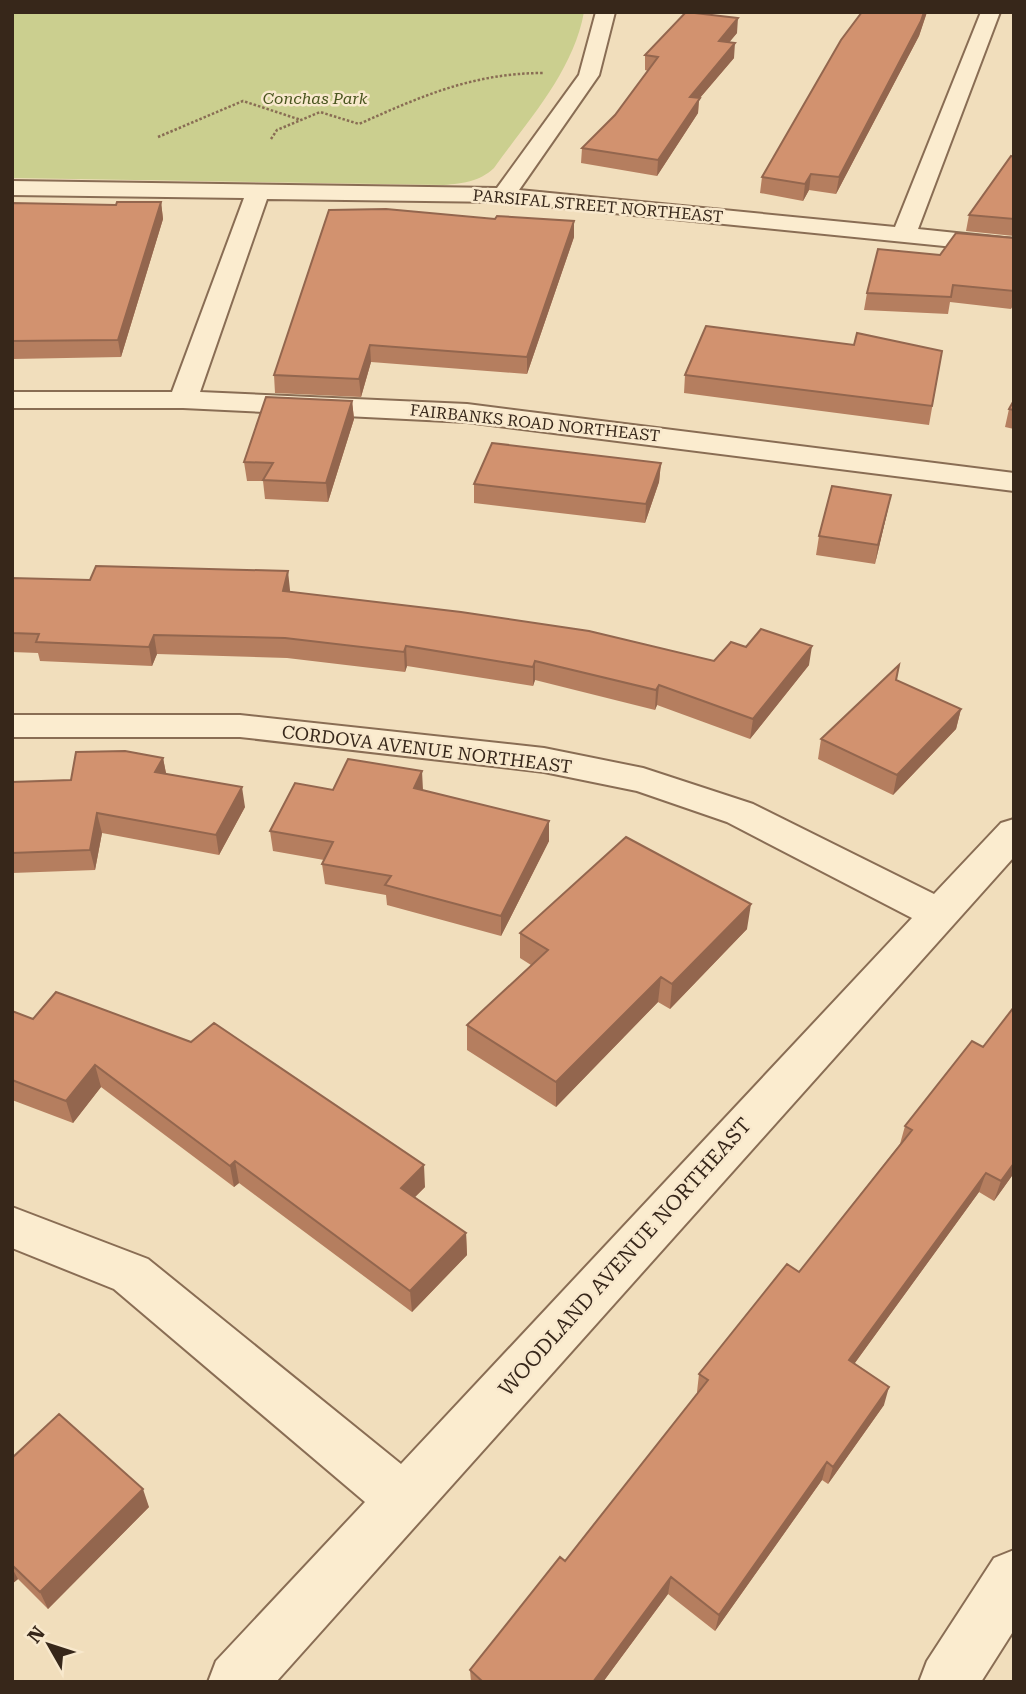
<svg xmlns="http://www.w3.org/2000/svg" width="1026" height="1694" font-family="'Roboto Serif',serif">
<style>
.green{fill:#cbcf8f}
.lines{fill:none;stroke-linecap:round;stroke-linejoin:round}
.minor-casing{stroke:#896d54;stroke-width:4}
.path{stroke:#896d54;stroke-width:2.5;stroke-dasharray:2.5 2;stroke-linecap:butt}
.minor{fill:#fbeccf;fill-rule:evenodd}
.wall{fill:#b57e5f}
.shaded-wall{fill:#93664e}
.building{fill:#d2926f;stroke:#93664e;stroke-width:2}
.labels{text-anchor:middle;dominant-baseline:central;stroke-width:5;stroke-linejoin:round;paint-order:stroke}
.far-park-label{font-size:16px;font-style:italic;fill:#4a551f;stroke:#f8e8cc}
.far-street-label{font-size:16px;fill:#37271a;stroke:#f8e8cc}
.street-label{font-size:18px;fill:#37271a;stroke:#f8e8cc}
.near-street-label{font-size:21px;fill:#37271a;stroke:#f8e8cc}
</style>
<rect width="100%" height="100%" fill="#f1debc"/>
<path class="green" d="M12,12H584C573,72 529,119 494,168C479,182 464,183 444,185L12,178Z"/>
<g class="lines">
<g class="minor-casing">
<path id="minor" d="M596,12H615L599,75L519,190L895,227L981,12H1000L918,229L1014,239V253L504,202L267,199L200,392L467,404L1014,473V491L467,422L183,408H12V392H172L244,198L12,195V181L497,188L579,75Z
M12,715H240L544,748L643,768L753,804L934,894L1001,823L1014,819V857L276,1682H208L216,1661L365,1502L114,1289L12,1248V1207L148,1259L401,1464L912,918L727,822L637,791L544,772L240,737H12Z
M1014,1550V1630L981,1682H919L927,1661L994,1558Z"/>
</g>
<path class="path" d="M158,137L243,101L301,120
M271,139L277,130L320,112L359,124C422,96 473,73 544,73"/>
<use href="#minor" class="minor"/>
</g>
<path class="wall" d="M862,12H927L919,36L836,194L809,190L803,201L760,193L762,177Z
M737,33L729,42L734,58L699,99L698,113L657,176L581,163L582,148L615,115L648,71L645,70V55Z
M1014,157V236L966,231L969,215Z
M161,202L163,219L121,357L12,359V203L116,205Z
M495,219L574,221V237L527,374L371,362L361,397L275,393L274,375Z
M1014,238V304L1011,309L950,302L948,314L864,310L867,293L940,255Z
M854,345L942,351L929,425L684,393L685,375Z
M1014,400V429L1005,427L1009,409Z
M352,401L354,419L328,502L265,499L263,481H247L244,462Z
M661,463L659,482L645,523L474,503V484Z
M891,495L887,513L875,564L816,555L819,536Z
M12,578L290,590V592L714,661L809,665L750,739L657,705L655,710L535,680L533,686L407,666L405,672L287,658L157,654L152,666L40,661L38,653L12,652Z
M961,709L956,729L893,795L818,759L821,739Z
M163,758L166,774L245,807L219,855L102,833L95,870L12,873V782L71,780Z
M333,790H423L549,821V841L501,936L387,905L386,895L325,884L322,864L324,860L273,851L270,831Z
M747,929L670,1009L658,1002L556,1107L467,1050V1025L531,965L520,958V933Z
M1014,1007V1173L994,1201L979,1192L854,1364L884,1405L828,1484L822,1480L715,1631L668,1594L603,1682H471L470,1670L565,1561L698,1393L697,1392L699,1374L799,1272L900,1144L905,1126L983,1047Z
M12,1011L425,1187L415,1197L466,1233L467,1255L412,1312L239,1183L234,1187L101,1087L73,1123L12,1100Z
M12,1458L149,1507L48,1609L18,1579L12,1584Z"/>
<path class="shaded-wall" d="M924,12H927L919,36L836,194L839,177Z
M738,18L737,33L718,56L719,41Z
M735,43L734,58L699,99L698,113L657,176L658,160L690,97Z
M811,174L809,190L803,201L805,184Z
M161,202L163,219L121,357L118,340Z
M574,221V237L527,374V357Z
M370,345L371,362L361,397L359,379Z
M352,401L354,419L328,502L326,483Z
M661,463L659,482L645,523L646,504Z
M891,495L887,513L875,564L878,545Z
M288,571L290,590L285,610L283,591Z
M154,635L157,654L152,666L149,647Z
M406,646L407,666L405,672L404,652Z
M812,646L809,665L750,739L753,719Z
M535,661V680L533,686V667Z
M659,685L657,705L655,710L656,690Z
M961,709L956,729L893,795L897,775Z
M163,758L167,778L155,772Z
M422,771L423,790L414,788Z
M242,787L245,807L219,855L216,835Z
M97,813L102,833L95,870L90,850Z
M549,821V841L501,936V916Z
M751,904L747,929L670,1009L672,984Z
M661,977L658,1002L556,1107V1082Z
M95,1065L101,1087L73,1123L66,1101Z
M235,1161L239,1183L234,1187L230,1166Z
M1014,1163V1173L994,1201L1001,1181Z
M424,1165L425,1187L403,1209L401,1188Z
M986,1173L979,1192L844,1378L849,1360Z
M466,1233L467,1255L412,1312L410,1291Z
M889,1387L884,1405L828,1484L833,1467Z
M827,1462L822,1480L715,1631L719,1615Z
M143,1489L149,1507L48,1609L40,1592Z
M12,1568L18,1579L12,1584Z
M671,1577L668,1594L603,1682H593Z"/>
<path class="building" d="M686,12L738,18L719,41L735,43L690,97L700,98L658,160L582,148L615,115L658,57L645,55Z
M862,12H924L921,21L839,177L811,174L805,184L762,177L841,40Z
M1011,156L1014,157V219L969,215Z
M117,202H161L118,340L12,341V203L116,205Z
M386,209L495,219L497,216L574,221L527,357L370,345L359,379L274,375L329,210Z
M956,233L1014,238V291L953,285L951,297L867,293L878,249L940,255Z
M706,326L854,345L857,333L942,351L932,406L685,375Z
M266,397L352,401L326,483L263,480L273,463L244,462Z
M1014,400V410L1009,409Z
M492,443L661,463L646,504L474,484Z
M832,486L891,495L878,545L819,536Z
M96,566L288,571L283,591L461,612L589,631L714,661L731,642L746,647L761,629L812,646L753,719L659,685L656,690L535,661L533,667L406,646L404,652L285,638L154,635L149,647L36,642L39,634L12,633V578L90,580Z
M899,665L896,680L961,709L897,775L821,739Z
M125,751L163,758L155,772L242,787L216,835L97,813L90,850L12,853V782L71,780L76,752Z
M348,759L422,771L414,788L549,821L501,916L385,885L391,876L322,864L333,842L270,831L295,783L333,790Z
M626,837L751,904L672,984L661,977L556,1082L467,1025L548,950L520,933Z
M56,992L191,1042L214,1023L424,1165L401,1188L466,1233L410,1291L235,1161L230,1166L95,1065L66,1101L12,1080V1011L33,1019Z
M1014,1007V1163L1001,1181L986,1173L849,1360L889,1387L833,1467L827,1462L719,1615L671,1577L593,1682H483L470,1670L560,1557L565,1561L708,1380L699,1374L787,1264L799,1272L912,1130L905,1126L972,1041L983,1047Z
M59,1414L143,1489L40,1592L12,1565V1458Z"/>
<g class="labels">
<g class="far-park-label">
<text x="315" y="98">Conchas Park</text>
</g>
<g class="far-street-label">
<text transform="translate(598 206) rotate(5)">PARSIFAL STREET NORTHEAST</text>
<text transform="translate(535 423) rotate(6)">FAIRBANKS ROAD NORTHEAST</text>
</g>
<g class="street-label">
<text transform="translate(427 749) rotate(7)">CORDOVA AVENUE NORTHEAST</text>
</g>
<g class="near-street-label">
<text transform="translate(625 1257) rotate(-48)">WOODLAND AVENUE NORTHEAST</text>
</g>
</g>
<rect width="1026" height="1694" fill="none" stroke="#37271a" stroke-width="28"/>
<g transform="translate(49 1645) rotate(309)" stroke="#f8e8cc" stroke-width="5" paint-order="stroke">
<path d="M0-5L12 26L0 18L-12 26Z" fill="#37271a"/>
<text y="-10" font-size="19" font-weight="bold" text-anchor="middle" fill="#37271a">N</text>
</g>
</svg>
